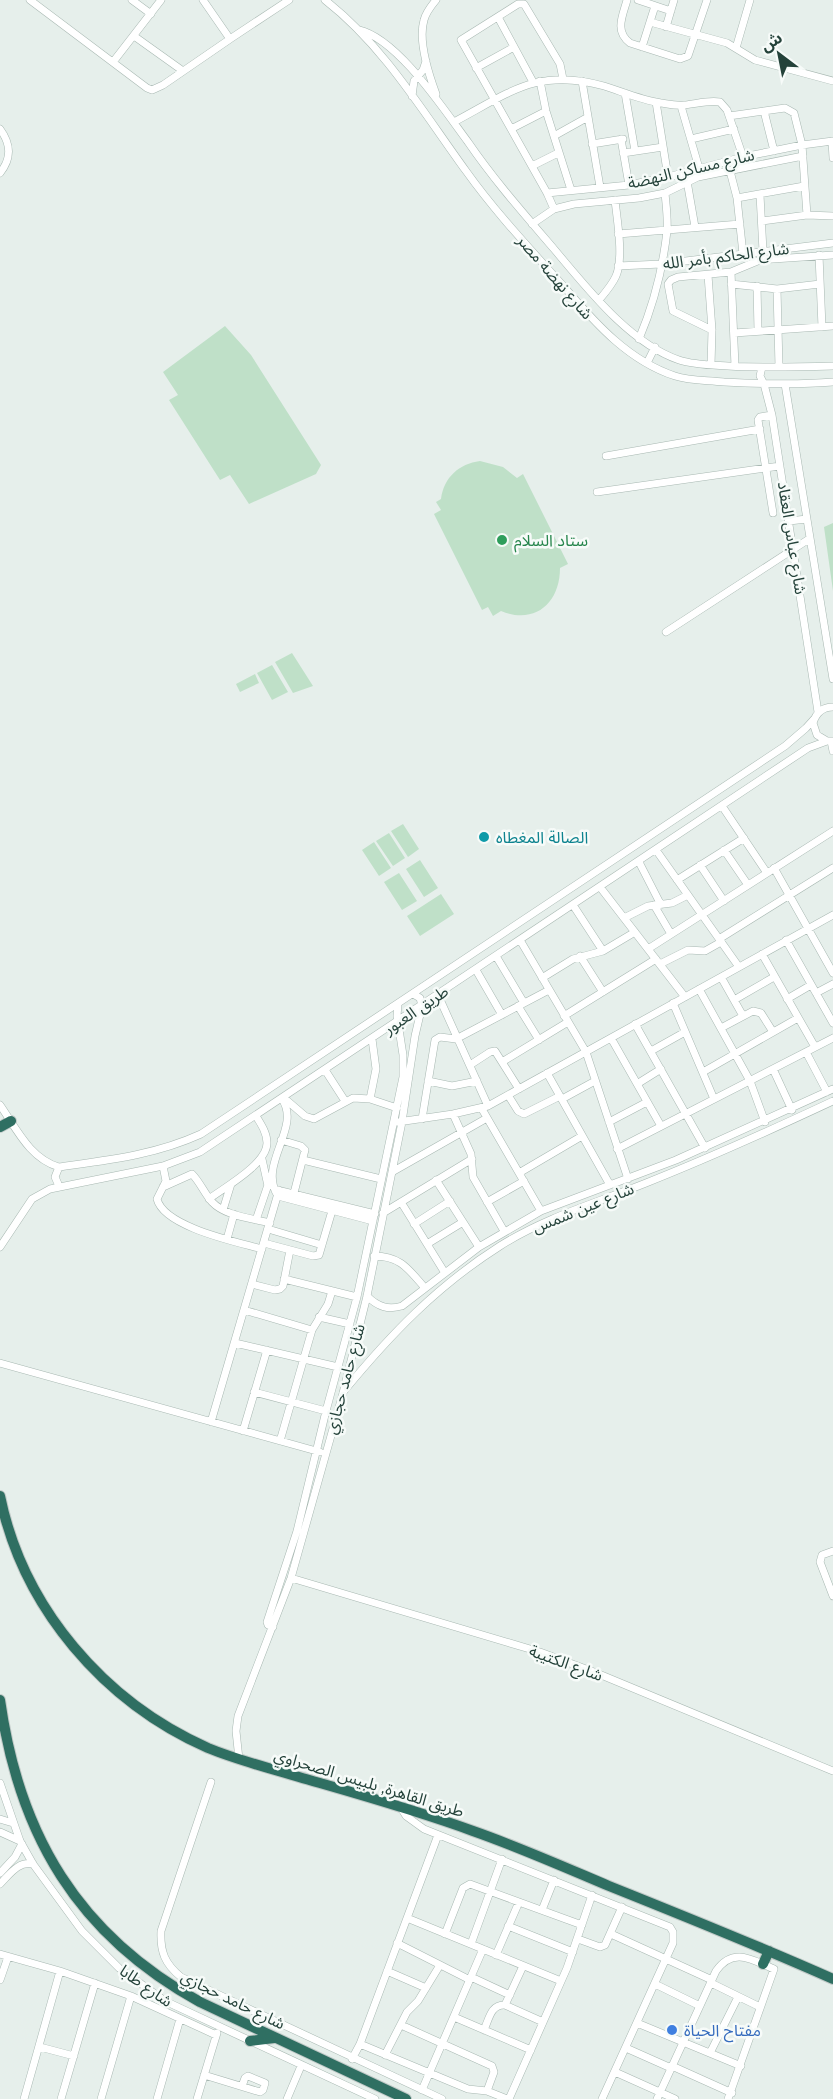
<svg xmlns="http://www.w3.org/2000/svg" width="833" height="2099" font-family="Arial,'Noto Sans Arabic',sans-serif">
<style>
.green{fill:#bfe0c8}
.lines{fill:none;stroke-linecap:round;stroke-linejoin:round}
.minor-casing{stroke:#a8b8b2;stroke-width:8}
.highway-casing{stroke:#c2cac8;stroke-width:12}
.minor{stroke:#fff;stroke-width:7}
.highway{stroke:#2f6f62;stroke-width:10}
.leisure-dot{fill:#2e9e5b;stroke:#f7fbf9;stroke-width:2}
.culture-dot{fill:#0f9aa8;stroke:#f7fbf9;stroke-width:2}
.shop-dot{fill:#3f7fe0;stroke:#f7fbf9;stroke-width:2}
.labels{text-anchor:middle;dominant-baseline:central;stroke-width:5;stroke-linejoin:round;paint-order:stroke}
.street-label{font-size:16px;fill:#24423a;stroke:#f7fbf9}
.leisure-label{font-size:16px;fill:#27864d;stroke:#f7fbf9;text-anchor:start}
.culture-label{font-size:16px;fill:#0d838f;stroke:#f7fbf9;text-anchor:start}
.shop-label{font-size:16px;fill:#366cbe;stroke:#f7fbf9;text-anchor:start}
</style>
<rect width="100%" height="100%" fill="#e6efeb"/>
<path class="green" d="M225,326L251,355L321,465L316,474L249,504L230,475L220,480L169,400L178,395L163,372Z
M480,461L503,467L517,478L523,474L568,564L560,568C560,603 535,625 501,611L493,616L488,607L482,610L434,514L441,510L436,502L441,499C444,477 459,464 480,461Z
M833,523V591L824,527Z
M292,653L313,686L293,693L275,662Z
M272,665L288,692L272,700L257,673Z
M255,674L259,683L240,692L236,684Z
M403,824L419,849L408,857L391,831Z
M389,833L405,858L393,866L376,841Z
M374,842L391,868L379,876L362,850Z
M420,860L438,888L424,897L406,869Z
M399,873L417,901L402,910L384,882Z
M441,894L454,914L420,936L407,916Z"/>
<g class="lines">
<g class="minor-casing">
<path id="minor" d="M30,0L147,88L152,90L163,85L230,39L203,0
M132,0L151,14
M325,0C384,46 423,112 466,171C496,213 532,251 566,289C596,324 629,361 675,376C690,381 708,380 724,382C761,384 797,385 833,382
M436,0C431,6 426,12 424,20C418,40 429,75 436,94
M627,0C623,15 614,31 630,43L680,59L688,56L707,0
M638,0L671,11
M498,17L533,82
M650,22L727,43L755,60L833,81
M666,27L674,0
M359,30C398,39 444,110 468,142C494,180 524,214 554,249C587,288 629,343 679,360C694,365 711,365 728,366C763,368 798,367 833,366
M134,36L183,71
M230,39L289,0
M642,47L655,6
M736,48L750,0
M113,62L161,0
M476,68L514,47
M540,81L546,111L571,190
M582,81L600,187
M625,93L635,151
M412,96L414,81L423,70L426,61
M656,102L668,177
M681,106L699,168
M764,111L774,151
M729,116L785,108L794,113L802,145L807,215
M454,122C509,93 538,67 604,86C623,92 641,100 661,103C668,104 676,106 684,105C696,104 708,100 720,102L727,110L743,157
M0,129C11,144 12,158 0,173
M511,129L546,111
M554,136L588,117
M621,139L629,185
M691,139L734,129
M832,141L833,158
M592,144L623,139
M623,153L663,147
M532,166L558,153
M730,171L737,198
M687,181L695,227
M547,193L629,185L668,177L743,157L802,145L833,141
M760,195L763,251
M554,209L547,193L461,40L518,4H524L560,64L563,79
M762,221L807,215L833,216
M532,224L554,209L574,204L639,198L665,193L698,177L803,156
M618,234L740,224
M743,254L737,198L804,186
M819,255L822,327
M618,266L661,264L833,243
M731,272L735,366
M708,275L712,330L711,365
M731,284L777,289L820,284
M757,286L758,331
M777,289L779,367
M599,300C605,293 612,285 616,276C624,257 617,220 615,200
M712,330L673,311L668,284L671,280L678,277L731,272L760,260L833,255
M734,333L833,326
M639,339C653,306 663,267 667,231C668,218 666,205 665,193
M647,363L655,347
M762,367L760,376L764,384L772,415L818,712
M785,384L833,679
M772,415L760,417L758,420L773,513
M606,456L760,429
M597,492L780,466
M789,521L807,519
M666,632L809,539
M833,707C822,707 816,713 813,723L817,735L827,741H833
M831,741L833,751
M722,806L767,873
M656,850L739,967
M724,850L748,885
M639,862L661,905
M700,865L724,901
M774,868L833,973
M677,880L744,838
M600,887L685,997
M573,905L603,951
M654,905L671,934
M624,918L648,906L672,903L688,895
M719,939L833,868
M520,940L586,1052L628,1179
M786,940L833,1023
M648,949L833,831
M762,954L815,1047
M496,956L524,1003
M580,956L603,992
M660,964L688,950L705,951L721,942
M476,970L502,1015
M721,977L743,1016
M542,978L573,959L603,951L635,932
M699,989L750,1081L765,1122
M816,993L833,984
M438,995L488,1106
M787,999L811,985
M734,1000L774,977
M673,1003L714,1099
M518,1006L539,1040
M564,1016L656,959
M635,1024L705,1148
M721,1028L753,1011L761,1013L773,1032
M611,1038L661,1126
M651,1051L685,1032
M806,1052L827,1092
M502,1062L568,1022
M470,1065L490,1052L495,1051L519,1089
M773,1069L792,1110
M325,1070L345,1101
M703,1072L798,1018
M547,1073L610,1185
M428,1081L452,1086L477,1081
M637,1084L661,1069
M508,1095L518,1111L524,1114L560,1096
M284,1098L305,1116L314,1119L353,1098L370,1099L397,1108
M282,1099C302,1128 257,1164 278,1196L373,1221
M370,1099L376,1069L372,1039
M562,1099L595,1081
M0,1105C16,1128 30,1159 59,1167C109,1160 155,1155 201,1134L785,746L806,728L815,718
M482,1109L541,1211
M453,1114L471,1154L473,1177L504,1231
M422,1119L435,1040L440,1037L456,1039L549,990
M398,1122L453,1114L488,1106L833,915
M609,1122L647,1102
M281,1140L301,1146L305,1150L294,1193
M617,1149L833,1038
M262,1159L268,1186
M303,1160L381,1179
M163,1166L166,1181L157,1199C164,1227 237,1242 262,1249
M59,1167L55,1177L59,1186
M392,1172L487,1118
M519,1173L582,1136
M436,1180L479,1247
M163,1187L192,1174C200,1182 204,1193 212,1202C225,1216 251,1218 270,1223
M277,1190L375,1214
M209,1199C225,1187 267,1164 267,1143C267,1133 261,1124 256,1116
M401,1202L445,1273
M487,1202L524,1181
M223,1210L231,1184
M383,1213L472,1159
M256,1220L271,1176
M414,1224L450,1201
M268,1229L322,1245
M227,1239L234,1214
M264,1243L313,1256L319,1255L334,1204
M427,1244L463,1222
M0,1247L32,1199L50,1189L163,1166L200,1152L808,748L827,741
M374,1256C401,1256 409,1270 425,1288
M284,1279L357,1297
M252,1284L275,1290L280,1289L283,1286L290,1250
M367,1296C378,1307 388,1310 402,1306L479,1247L541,1211L676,1160L833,1089
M244,1310L312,1330
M319,1317L350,1324
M235,1343L338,1367
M0,1363L320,1452
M344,1391C391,1334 437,1286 500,1246C546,1217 596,1203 646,1183C709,1158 771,1130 833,1101
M254,1392L326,1411
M211,1422L279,1190
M243,1431L267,1350
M280,1441L312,1330L328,1304L332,1291
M833,1551L822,1555L820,1562L833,1596
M291,1578L540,1652L594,1672L833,1771
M273,1627L268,1625L267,1622L297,1531L326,1411L357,1297L403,1077V1055L397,1016L398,1004
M239,1759L236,1731L238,1716L291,1578L343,1393L367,1296L402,1122L415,1036L422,1006L420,998L413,994
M211,1782L161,1931C160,1952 165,1964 181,1977L442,2099
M0,1783L20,1841L33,1864L82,1931L119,1968L165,2001L375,2099
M401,1808L406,1816L424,1829L670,1927L673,1932V1943L602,2099
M0,1819L13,1823
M0,1832L20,1841
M0,1873L15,1857L22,1844
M0,1884C10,1874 18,1861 33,1864
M542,1910L554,1880
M407,1918L561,1981
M508,1926L573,1952
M445,1934L463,1888L470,1884L582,1925
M611,1934L712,1980
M578,1939L600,1947L605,1945L622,1907
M397,1943L470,1980
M471,1944L502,1859
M0,1954L60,1971L131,1996L216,2035
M496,1955L519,1902
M387,1971L426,1988
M471,1977L510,1995
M0,1980L8,1957
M711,1983L760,2007
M655,1984L700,2006
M505,2005L523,1966
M454,2017L531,2050
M637,2023L741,2066
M401,2025L492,2066L494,2072L487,2091
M484,2030C489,2019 491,2004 505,2005L543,2022
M360,2044L468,2089L487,2091L507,2099
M40,2047L74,2056
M626,2048L671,2068
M710,2053L738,1997
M385,2055L407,2012L418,2001L440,1965
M352,2059L360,2044L438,1835
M672,2066L732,2093
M615,2072L675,2099
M204,2075L260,2092L263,2090L265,2083L248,2076L245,2078L242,2086
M422,2090L483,1949
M24,2099L60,1971
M61,2099L95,1983
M101,2099L131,1996
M157,2099L180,2019
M197,2099L217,2033
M287,2099L301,2066
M509,2099L567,1968L592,1895
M657,2099L716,1971C733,1947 751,1959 774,1969L728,2099"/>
</g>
<g class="highway-casing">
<path id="highway" d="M0,1127L11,1121
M0,1496C23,1608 104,1702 208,1748C237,1760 269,1768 299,1777C358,1794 416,1810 473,1831C519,1847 564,1867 609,1886C684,1916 759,1946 833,1979
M0,1700C19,1835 78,1935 200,2002L406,2099
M763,1964L769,1951
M250,2041L274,2038"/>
</g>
<use href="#minor" class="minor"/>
<use href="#highway" class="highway"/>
</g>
<circle class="leisure-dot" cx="502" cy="540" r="6"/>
<circle class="culture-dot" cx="484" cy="837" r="6"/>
<circle class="shop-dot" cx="672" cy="2030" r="6"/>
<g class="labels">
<g class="street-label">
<text transform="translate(691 169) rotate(-13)">شارع مساكن النهضة</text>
<text transform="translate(726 256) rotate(-7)">شارع الحاكم بأمر الله</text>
<text transform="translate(555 277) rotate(49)">شارع نهضة مصر</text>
<text transform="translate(792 538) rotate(81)">شارع عباس العقاد</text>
<text transform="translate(416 1010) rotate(-34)">طريق العبور</text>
<text transform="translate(583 1208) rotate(-22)">شارع عين شمس</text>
<text transform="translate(345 1379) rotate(-75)">شارع حامد حجازي</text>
<text transform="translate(566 1663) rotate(20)">شارع الكتيبة</text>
<text transform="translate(369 1783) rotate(17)">طريق القاهرة, بلبيس الصحراوي</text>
<text transform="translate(146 1986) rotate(35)">شارع طابا</text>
<text transform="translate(233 2000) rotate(26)">شارع حامد حجازي</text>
</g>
<g class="leisure-label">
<text x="514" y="540">ستاد السلام</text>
</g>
<g class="culture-label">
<text x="496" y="837">الصالة المغطاه</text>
</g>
<g class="shop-label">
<text x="684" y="2030">مفتاح الحياة</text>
</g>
</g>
<g transform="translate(779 54) rotate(328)" stroke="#f7fbf9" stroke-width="4.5" paint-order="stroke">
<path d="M0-4.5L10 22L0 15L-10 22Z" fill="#24423a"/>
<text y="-9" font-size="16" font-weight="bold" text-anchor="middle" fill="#24423a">ش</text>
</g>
</svg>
